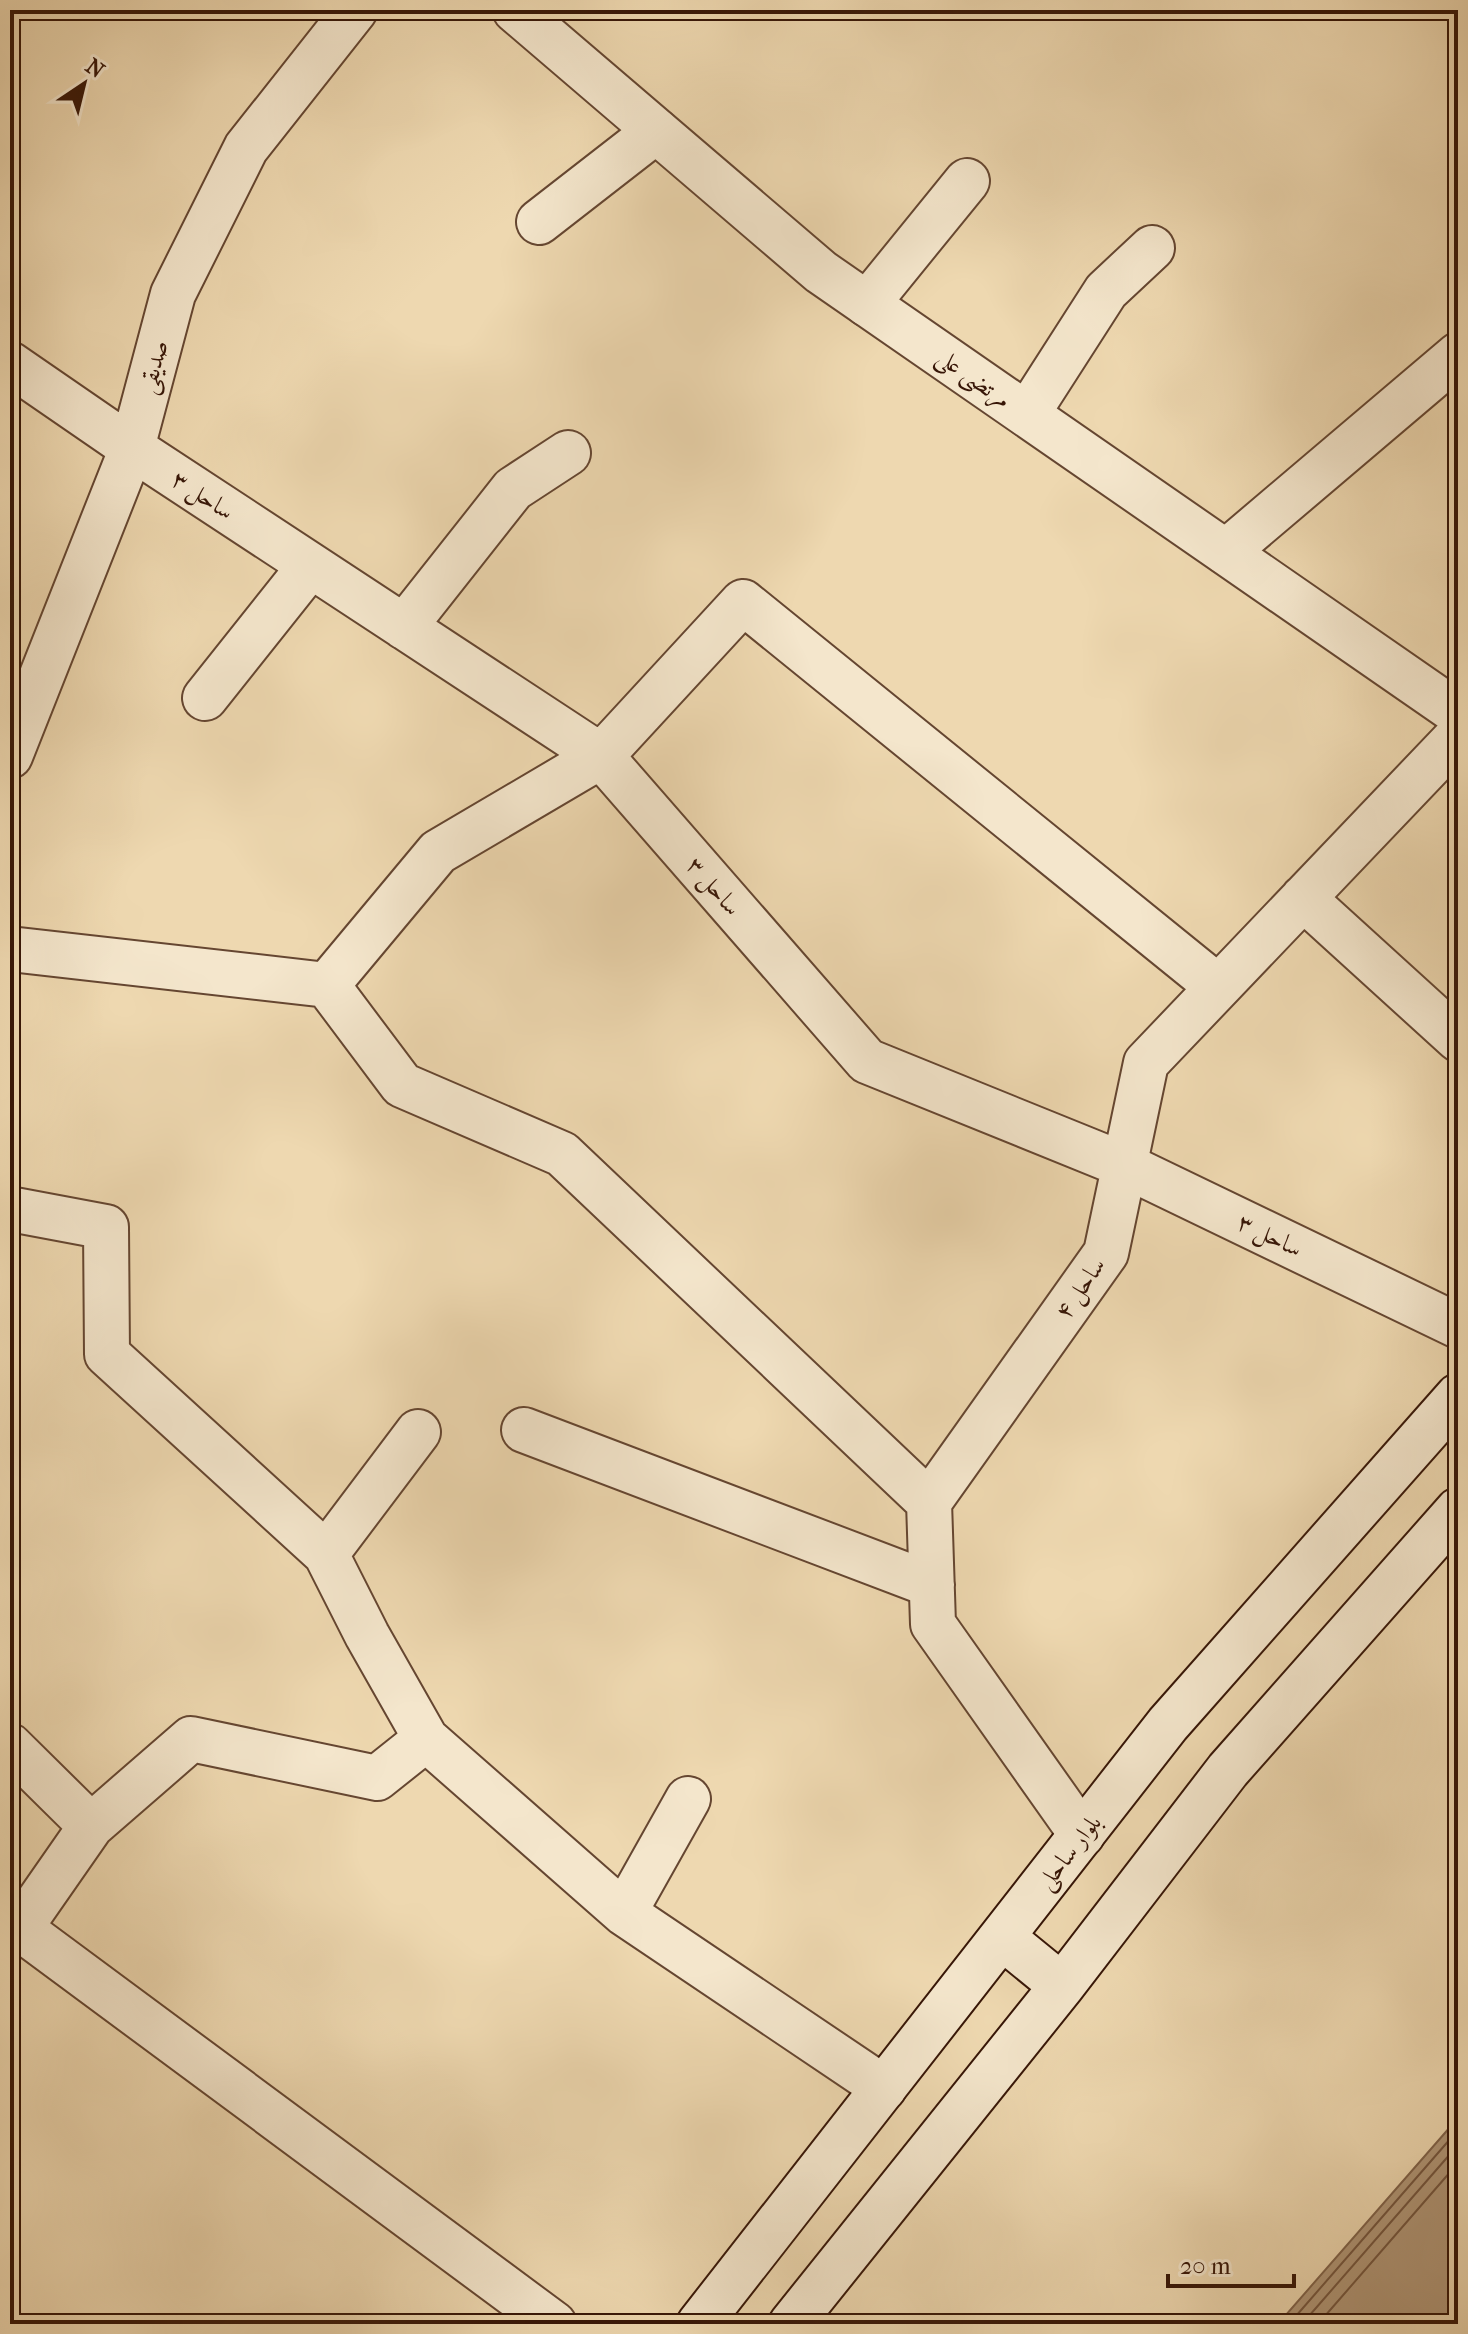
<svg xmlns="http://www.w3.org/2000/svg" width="1468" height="2334" font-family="'IM FELL French Canon',Amiri,serif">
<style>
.water{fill:#b09677;stroke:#80634a;stroke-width:2}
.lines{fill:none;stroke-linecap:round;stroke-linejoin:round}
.shore{stroke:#74563f;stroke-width:2}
.minor-casing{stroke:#654631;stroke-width:48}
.tertiary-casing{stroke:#654631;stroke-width:48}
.secondary-casing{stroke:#371607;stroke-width:48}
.minor{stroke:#f4e6cc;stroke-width:44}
.tertiary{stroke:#f4e6cc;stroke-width:44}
.secondary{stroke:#f4e6cc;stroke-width:44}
.labels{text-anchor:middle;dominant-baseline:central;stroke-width:6;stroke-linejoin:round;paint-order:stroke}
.street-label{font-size:24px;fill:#371607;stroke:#f4e6cc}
</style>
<rect width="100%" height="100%" fill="#eed8b0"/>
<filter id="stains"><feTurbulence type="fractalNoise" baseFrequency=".0025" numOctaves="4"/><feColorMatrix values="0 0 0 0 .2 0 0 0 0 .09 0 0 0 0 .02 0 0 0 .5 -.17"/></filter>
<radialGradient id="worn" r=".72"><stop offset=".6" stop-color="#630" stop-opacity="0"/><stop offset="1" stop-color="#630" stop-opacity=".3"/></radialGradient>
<path class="water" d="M1458,2118V2324H1278Z"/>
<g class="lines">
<path class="shore" d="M1289,2324L1458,2130
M1302,2324L1458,2145
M1318,2324L1458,2163"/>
<g class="minor-casing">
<path id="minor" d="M539,222L656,131
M867,304L967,181
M10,364L132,448L601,756L867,1061L1124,1165L1458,1326
M1027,414L1106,291L1152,248
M1226,552L1458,355
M404,627L513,489L568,453
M205,698L310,566
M10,756L132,448L173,294L246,148L355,10
M1303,898L1458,1039
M10,949L327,985L438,852L601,756L743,602L1218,987
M327,985L402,1085L562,1154L929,1502
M10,1209L106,1227L107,1354L326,1554L367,1635L426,1739L624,1913L884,2088
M524,1430L932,1585
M326,1554L418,1432
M10,1746L91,1826
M1082,1835L933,1624L929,1502L1106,1253L1146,1063L1458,736
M624,1913L688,1799
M10,1921L554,2324
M20,1928L91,1826L191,1739L377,1778L426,1739"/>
</g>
<g class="tertiary-casing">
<path id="tertiary" d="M515,10L821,272L1458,713"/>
</g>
<g class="secondary-casing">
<path id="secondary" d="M1002,1937L1062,1986
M699,2324L1168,1724L1458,1396
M791,2324L1062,1986L1228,1770L1458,1510"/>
</g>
<use href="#minor" class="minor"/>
<use href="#tertiary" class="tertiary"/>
<use href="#secondary" class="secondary"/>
</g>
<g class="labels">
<g class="street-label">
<text transform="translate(153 367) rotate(-75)">صدیقی</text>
<text transform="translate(974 378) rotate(35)">مرتضی علی</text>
<text transform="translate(203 495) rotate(33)">ساحل ۳</text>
<text transform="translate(714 886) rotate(49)">ساحل ۳</text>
<text transform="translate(1270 1235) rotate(26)">ساحل ۳</text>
<text transform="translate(1080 1288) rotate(-55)">ساحل ۴</text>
<text transform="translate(1069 1852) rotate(-52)">بلوار ساحلی</text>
</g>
</g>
<rect width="1468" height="2334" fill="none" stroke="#eed8b0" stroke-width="40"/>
<rect x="12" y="12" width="1444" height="2310" fill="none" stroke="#371607" stroke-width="4"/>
<rect x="20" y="20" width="1428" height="2294" fill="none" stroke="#371607" stroke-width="2"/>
<g transform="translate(84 84) rotate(35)" stroke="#f4e6cc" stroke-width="6" paint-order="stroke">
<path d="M0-6L14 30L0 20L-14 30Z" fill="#371607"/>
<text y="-12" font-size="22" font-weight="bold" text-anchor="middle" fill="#371607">N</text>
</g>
<path d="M1168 2274v12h126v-12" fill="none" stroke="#371607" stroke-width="4"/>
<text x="1180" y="2274" font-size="24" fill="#371607" stroke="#f4e6cc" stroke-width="6" paint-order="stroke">20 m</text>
<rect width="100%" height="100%" filter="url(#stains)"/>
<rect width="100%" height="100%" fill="url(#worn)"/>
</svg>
